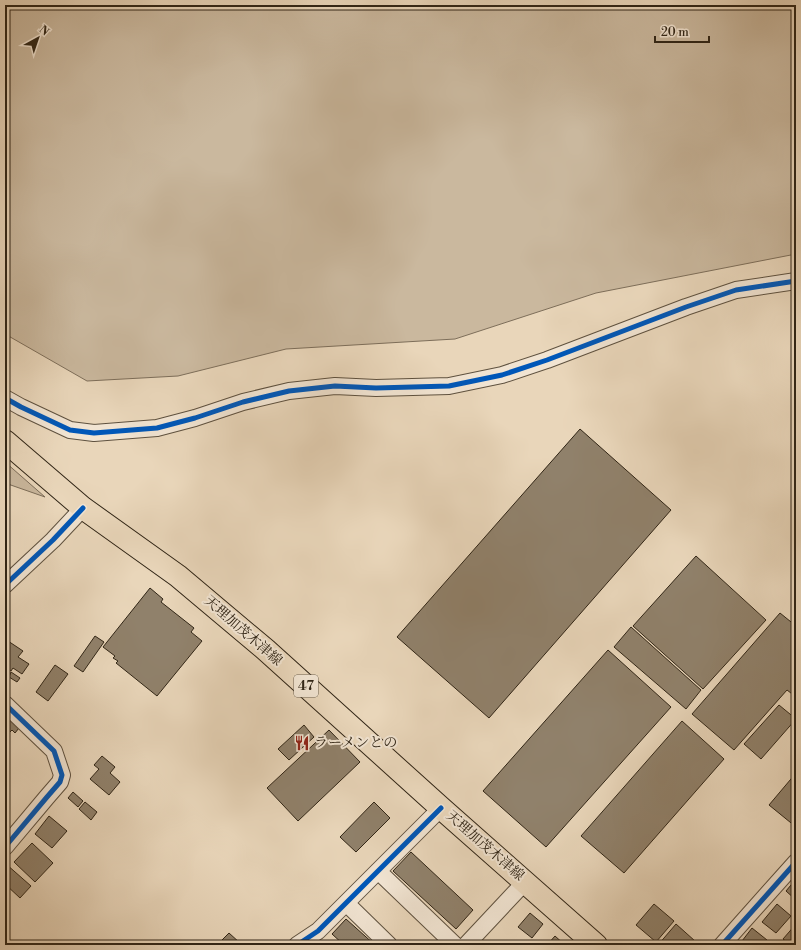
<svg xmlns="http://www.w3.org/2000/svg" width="801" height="950" font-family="'Libre Bodoni','Noto Serif JP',serif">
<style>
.green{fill:#cab89e;stroke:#7d6e5a}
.building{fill:#90816b;stroke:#302516}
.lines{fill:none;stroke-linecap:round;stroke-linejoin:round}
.street-casing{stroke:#5e513f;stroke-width:18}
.primary-casing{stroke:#302516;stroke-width:24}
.street{stroke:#f1e4d2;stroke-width:16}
.primary{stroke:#e9d6ba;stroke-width:22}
.cycleway-casing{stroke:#f1e4d2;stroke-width:8}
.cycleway{stroke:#0057b8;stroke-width:5}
.labels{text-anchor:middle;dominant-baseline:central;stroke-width:4;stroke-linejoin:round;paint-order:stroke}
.shield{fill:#f1e4d2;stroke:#6a5e4e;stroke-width:1}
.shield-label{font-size:13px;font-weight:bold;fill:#302516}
.street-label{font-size:14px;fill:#302516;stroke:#f1e4d2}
.poi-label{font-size:14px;fill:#302516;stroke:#f1e4d2;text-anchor:start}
</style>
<rect width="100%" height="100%" fill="#e9d6ba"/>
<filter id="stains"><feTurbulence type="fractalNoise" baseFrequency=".005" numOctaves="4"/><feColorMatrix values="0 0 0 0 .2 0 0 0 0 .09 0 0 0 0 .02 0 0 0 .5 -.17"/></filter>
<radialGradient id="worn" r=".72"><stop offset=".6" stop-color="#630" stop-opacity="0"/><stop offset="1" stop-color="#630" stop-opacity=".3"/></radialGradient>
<path class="green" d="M5,5H796V254L596,293L455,339L286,349L178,376L87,381L5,334Z
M5,462L45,497L5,483Z"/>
<path class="building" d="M580,429L671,510L489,718L397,637Z
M696,556L766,620L703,689L633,626Z
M150,588L163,599L161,602L194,628L191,632L202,641L157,696L116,663L118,661L113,658L115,656L103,647Z
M780,613L796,626V697L787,690L734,750L692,714Z
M631,627L701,690L686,709L614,647Z
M95,636L104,642L83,672L74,666Z
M5,639L23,651L18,657L29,664L22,674L13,668L11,671L5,667Z
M608,650L671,707L546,847L483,791Z
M55,665L68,674L48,701L36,692Z
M11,672L20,678L17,682L9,677Z
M779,705L796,719L761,759L744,744Z
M7,713L19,728L15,733L12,730L6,736L5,735V715Z
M682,721L724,759L624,873L581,836Z
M304,725L314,737L289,760L278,749Z
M329,730L360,762L298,821L267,788Z
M102,756L115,767L110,773L120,782L109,795L90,779L99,769L94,765Z
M796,773V827L769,805Z
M73,792L83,801L78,807L68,798Z
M85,802L97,812L91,820L79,809Z
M374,802L390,818L356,852L340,837Z
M49,816L67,831L52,848L35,834Z
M32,843L53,863L35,882L14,862Z
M411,852L473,910L456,929L393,871Z
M6,864L31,886L20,898L5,884V866Z
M796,879V900L786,891Z
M654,904L674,921L656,942L636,925Z
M777,904L791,916L776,933L762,922Z
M530,913L543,924L532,938L518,927Z
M346,919L375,945H344L332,934Z
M676,924L695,941L692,945H658Z
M796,924V945H791L783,939Z
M752,928L767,940L763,945H747L742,941Z
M229,933L240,943L238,945H219L218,944Z
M555,936L565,945H547Z"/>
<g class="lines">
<g class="street-casing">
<path id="street" d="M5,398L21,407L70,430L94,433L157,428L195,418L243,402L289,391L335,386L376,388L449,386L502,375L547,360L686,307L736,290L796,281
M5,585L53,540L83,508
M5,704L54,751L62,775L60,782L47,797L5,847
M378,871L455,945
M346,903L389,945
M297,945L318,931L441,808
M466,945L525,882
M722,945L796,862"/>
</g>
<g class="primary-casing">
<path id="primary" d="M5,441L83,508L178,576L266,650L441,808L596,945"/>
</g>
<use href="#street" class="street"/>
<use href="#primary" class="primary"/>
<g class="cycleway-casing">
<path id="cycleway" d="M5,398L21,407L70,430L94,433L157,428L195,418L243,402L289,391L335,386L376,388L449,386L502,375L547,360L686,307L736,290L796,281
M5,585L53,540L83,508
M5,704L54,751L62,775L60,782L47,797L5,847
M297,945L318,931L441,808
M722,945L796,862"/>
</g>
<use href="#cycleway" class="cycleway"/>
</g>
<defs>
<g id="restaurant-bare" transform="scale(1.2)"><path d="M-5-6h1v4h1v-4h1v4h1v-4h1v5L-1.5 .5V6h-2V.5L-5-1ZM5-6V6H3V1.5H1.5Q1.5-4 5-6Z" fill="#8f2418" stroke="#f1e4d2" stroke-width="2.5" paint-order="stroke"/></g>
</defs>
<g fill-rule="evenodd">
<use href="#restaurant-bare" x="302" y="743"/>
</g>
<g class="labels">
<rect class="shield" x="294" y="675" width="24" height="22" rx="3"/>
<g class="shield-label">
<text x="306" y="686">47</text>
</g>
<g class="street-label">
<text transform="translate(243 631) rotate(41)">天理加茂木津線</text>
<text transform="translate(485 846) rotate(41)">天理加茂木津線</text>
</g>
<g class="poi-label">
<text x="314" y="743">ラーメンとの</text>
</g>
</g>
<rect width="801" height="950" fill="none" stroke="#e9d6ba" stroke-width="20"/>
<rect x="6" y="6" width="789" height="938" fill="none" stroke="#302516" stroke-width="2"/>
<rect x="10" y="10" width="781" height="930" fill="none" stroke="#302516"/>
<g transform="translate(38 38) rotate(40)" stroke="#f1e4d2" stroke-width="3" paint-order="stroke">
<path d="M0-3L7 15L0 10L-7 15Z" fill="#302516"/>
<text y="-6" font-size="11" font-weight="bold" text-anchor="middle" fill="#302516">N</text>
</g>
<path d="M655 36v6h54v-6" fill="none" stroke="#302516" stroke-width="2"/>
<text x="661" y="36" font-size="12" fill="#302516" stroke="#f1e4d2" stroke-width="3" paint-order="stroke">20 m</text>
<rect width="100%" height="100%" filter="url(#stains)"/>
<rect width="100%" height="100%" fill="url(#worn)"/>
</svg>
